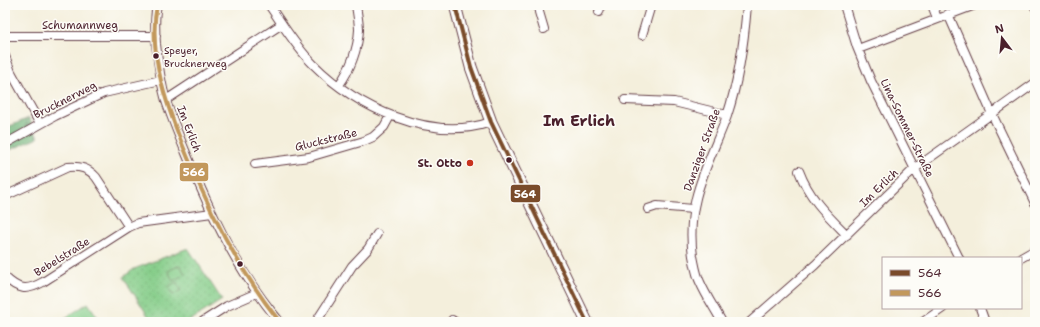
<svg xmlns="http://www.w3.org/2000/svg" width="1040" height="327" font-family="'Shantell Sans',sans-serif">
<style>
.forest{fill:url(#forest-firs);stroke:#5b6850}
.park{fill:url(#park-dots);stroke:#68765a}
.garden{fill:#85cd89;stroke:#68765a}
.lines{fill:none;stroke-linecap:round;stroke-linejoin:round}
.street-casing{stroke:#643e46;stroke-width:10}
.secondary-casing{stroke:#643e46;stroke-width:13}
.street{stroke:#fff;stroke-width:8}
.secondary{stroke:#fff;stroke-width:11}
.bus-1-casing{stroke:#fdfcf7;stroke-width:7}
.bus-2-casing{stroke:#fdfcf7;stroke-width:7}
.bus-1{stroke:#7a4b2a;stroke-width:4}
.bus-2{stroke:#c2985c;stroke-width:4}
.bus-dot{fill:#4a1f2b;stroke:#fdfcf7;stroke-width:1.5}
.poi-dot{fill:#c8321e;stroke:#fdfcf7;stroke-width:1.5}
.labels{text-anchor:middle;dominant-baseline:central;stroke-width:3;stroke-linejoin:round;paint-order:stroke}
.bus-label{font-size:10px;fill:#4a1f2b;stroke:#fdfcf7;text-anchor:start}
.street-label{font-size:11px;fill:#4a1f2b;stroke:#fdfcf7}
.poi-label{font-size:11px;font-weight:bold;fill:#4a1f2b;stroke:#fdfcf7;text-anchor:end}
.district-label{font-size:15px;font-weight:bold;fill:#4a1f2b;stroke:#fdfcf7}
.line-badge{stroke:#fdfcf7;stroke-width:1.5}
.badge-label{font-size:11px;text-anchor:middle;font-weight:bold;fill:#fff}
</style>
<defs>
<pattern id="forest-firs" width="22" height="20" patternUnits="userSpaceOnUse"><rect width="22" height="20" fill="#6cb075"/><path d="M5 1l3.5 6h-7zM16 11l3.5 6h-7z" fill="#5b8f60"/></pattern>
<pattern id="park-dots" width="8" height="8" patternUnits="userSpaceOnUse"><rect width="8" height="8" fill="#85cd89"/><path d="M2 2h.1M6 6h.1" fill="none" stroke="#74b076" stroke-width="1.8" stroke-linecap="round"/></pattern>
</defs>
<rect width="100%" height="100%" fill="#fdfcf7"/>
<filter id="ink" filterUnits="userSpaceOnUse"><feTurbulence type="fractalNoise" baseFrequency=".025" numOctaves="2"/><feDisplacementMap in="SourceGraphic" scale="8" xChannelSelector="R" yChannelSelector="G"/><feConvolveMatrix kernelMatrix="1 2 1 2 8 2 1 2 1" color-interpolation-filters="sRGB"/></filter>
<filter id="wash" filterUnits="userSpaceOnUse"><feTurbulence type="fractalNoise" baseFrequency=".012" numOctaves="4" result="noise"/><feDisplacementMap in="SourceGraphic" scale="16" xChannelSelector="R" yChannelSelector="G"/><feGaussianBlur stdDeviation="0.9" result="paint"/><feColorMatrix in="noise" values="0 0 0 0 0 0 0 0 0 0 0 0 0 0 0 0 0 1.4 0 .05"/><feComposite in="paint" operator="in"/></filter>
<g filter="url(#wash)">
<rect width="100%" height="100%" fill="#f4efdc"/>
<path class="forest" d="M29,118L38,138L5,152V128Z"/>
<path class="park" d="M188,248L222,300L188,322H152L123,277L134,269Z"/>
<path class="garden" d="M180,265L185,274L173,281L168,271Z
M176,282L181,290L173,295L168,287Z
M88,303L101,322H59Z"/>
</g>
<g filter="url(#ink)">
<g class="lines">
<g class="street-casing">
<path id="street" d="M157,5C154,18 155,31 156,44C158,63 161,83 166,101C172,119 179,136 186,153C210,212 238,273 280,322
M269,5C283,25 296,47 313,64C356,107 430,143 491,122
M539,5V12L544,29
M844,5L857,47L871,81L959,258
M932,5L937,18
M1034,5L1035,7
M599,12L601,5
M948,14L992,114L1035,203
M642,35L651,5
M5,36H156
M858,49L975,5
M5,56L11,72L40,124
M339,85C350,70 358,49 359,30C359,22 357,13 356,5
M166,100L282,24
M625,100L674,102L727,115
M5,144L55,116L104,93L161,80
M255,164L309,157L364,141L373,137L384,127L390,116
M799,171C809,198 827,215 847,235
M5,196L68,167C80,166 88,168 96,177L129,227
M648,209L657,206L693,209
M1021,258L1035,250
M5,277C18,290 27,291 43,282L129,227L138,223L212,213
M980,308L985,322
M452,320L455,322
M202,322L227,306L257,293
M316,322L352,266L368,249L377,234
M722,322C715,309 706,296 700,282C696,274 695,265 693,256C685,201 709,164 727,116C739,80 744,43 747,5
M750,322L815,265L914,169L1035,83
M923,322L943,308"/>
</g>
<g class="secondary-casing">
<path id="secondary" d="M455,5L471,67L491,122L587,322"/>
</g>
<use href="#street" class="street"/>
<use href="#secondary" class="secondary"/>
<g class="bus-1-casing">
<path id="bus-1" d="M455,5L471,67L491,122L587,322"/>
</g>
<g class="bus-2-casing">
<path id="bus-2" d="M157,5C147,55 169,113 188,158C212,217 240,272 280,322"/>
</g>
<use href="#bus-1" class="bus-1"/>
<use href="#bus-2" class="bus-2"/>
</g>
</g>
<g class="bus-dot">
<circle cx="156" cy="56" r="3.5"/>
<circle cx="509" cy="160" r="3.5"/>
<circle cx="240" cy="264" r="3.5"/>
</g>
<circle class="poi-dot" cx="470" cy="163" r="4"/>
<g class="labels">
<g class="bus-label">
<text x="164" y="50">Speyer,<tspan x="164" dy="13">Brucknerweg</tspan></text>
</g>
<g class="street-label">
<text x="80" y="25">Schumannweg</text>
<text transform="translate(65 100) rotate(-27)">Brucknerweg</text>
<text transform="translate(907 128) rotate(64)">Lina-Sommer-Straße</text>
<text transform="translate(189 129) rotate(69)">Im Erlich</text>
<text transform="translate(326 140) rotate(-14)">Gluckstraße</text>
<text transform="translate(702 150) rotate(-70)">Danziger Straße</text>
<text transform="translate(879 188) rotate(-44)">Im Erlich</text>
<text transform="translate(62 257) rotate(-32)">Bebelstraße</text>
</g>
<g class="poi-label">
<text x="462" y="163">St. Otto</text>
</g>
<g class="district-label">
<text x="579" y="121">Im Erlich</text>
</g>
</g>
<g class="line-badge">
<rect x="179" y="162" width="30" height="20" rx="4" fill="#c2985c"/>
<rect x="510" y="184" width="31" height="19" rx="4" fill="#7a4b2a"/>
</g>
<g class="badge-label">
<text x="194" y="176">566</text>
<text x="525" y="198">564</text>
</g>
<rect width="1040" height="327" fill="none" stroke="#fdfcf7" stroke-width="20"/>
<rect x="882" y="257" width="140" height="52" fill="#fdfcf7" stroke="#b5a4a5"/>
<rect x="890" y="270" width="20" height="6" fill="#7a4b2a" stroke="#b5a4a5"/>
<text x="918" y="277" font-size="12" fill="#4a1f2b">564</text>
<rect x="890" y="290" width="20" height="6" fill="#c2985c" stroke="#b5a4a5"/>
<text x="918" y="297" font-size="12" fill="#4a1f2b">566</text>
<g transform="translate(1002 38) rotate(344)" stroke="#fdfcf7" stroke-width="3" paint-order="stroke">
<path d="M0-3L7 15L0 10L-7 15Z" fill="#4a1f2b"/>
<text y="-6" font-size="11" font-weight="bold" text-anchor="middle" fill="#4a1f2b">N</text>
</g>
</svg>
